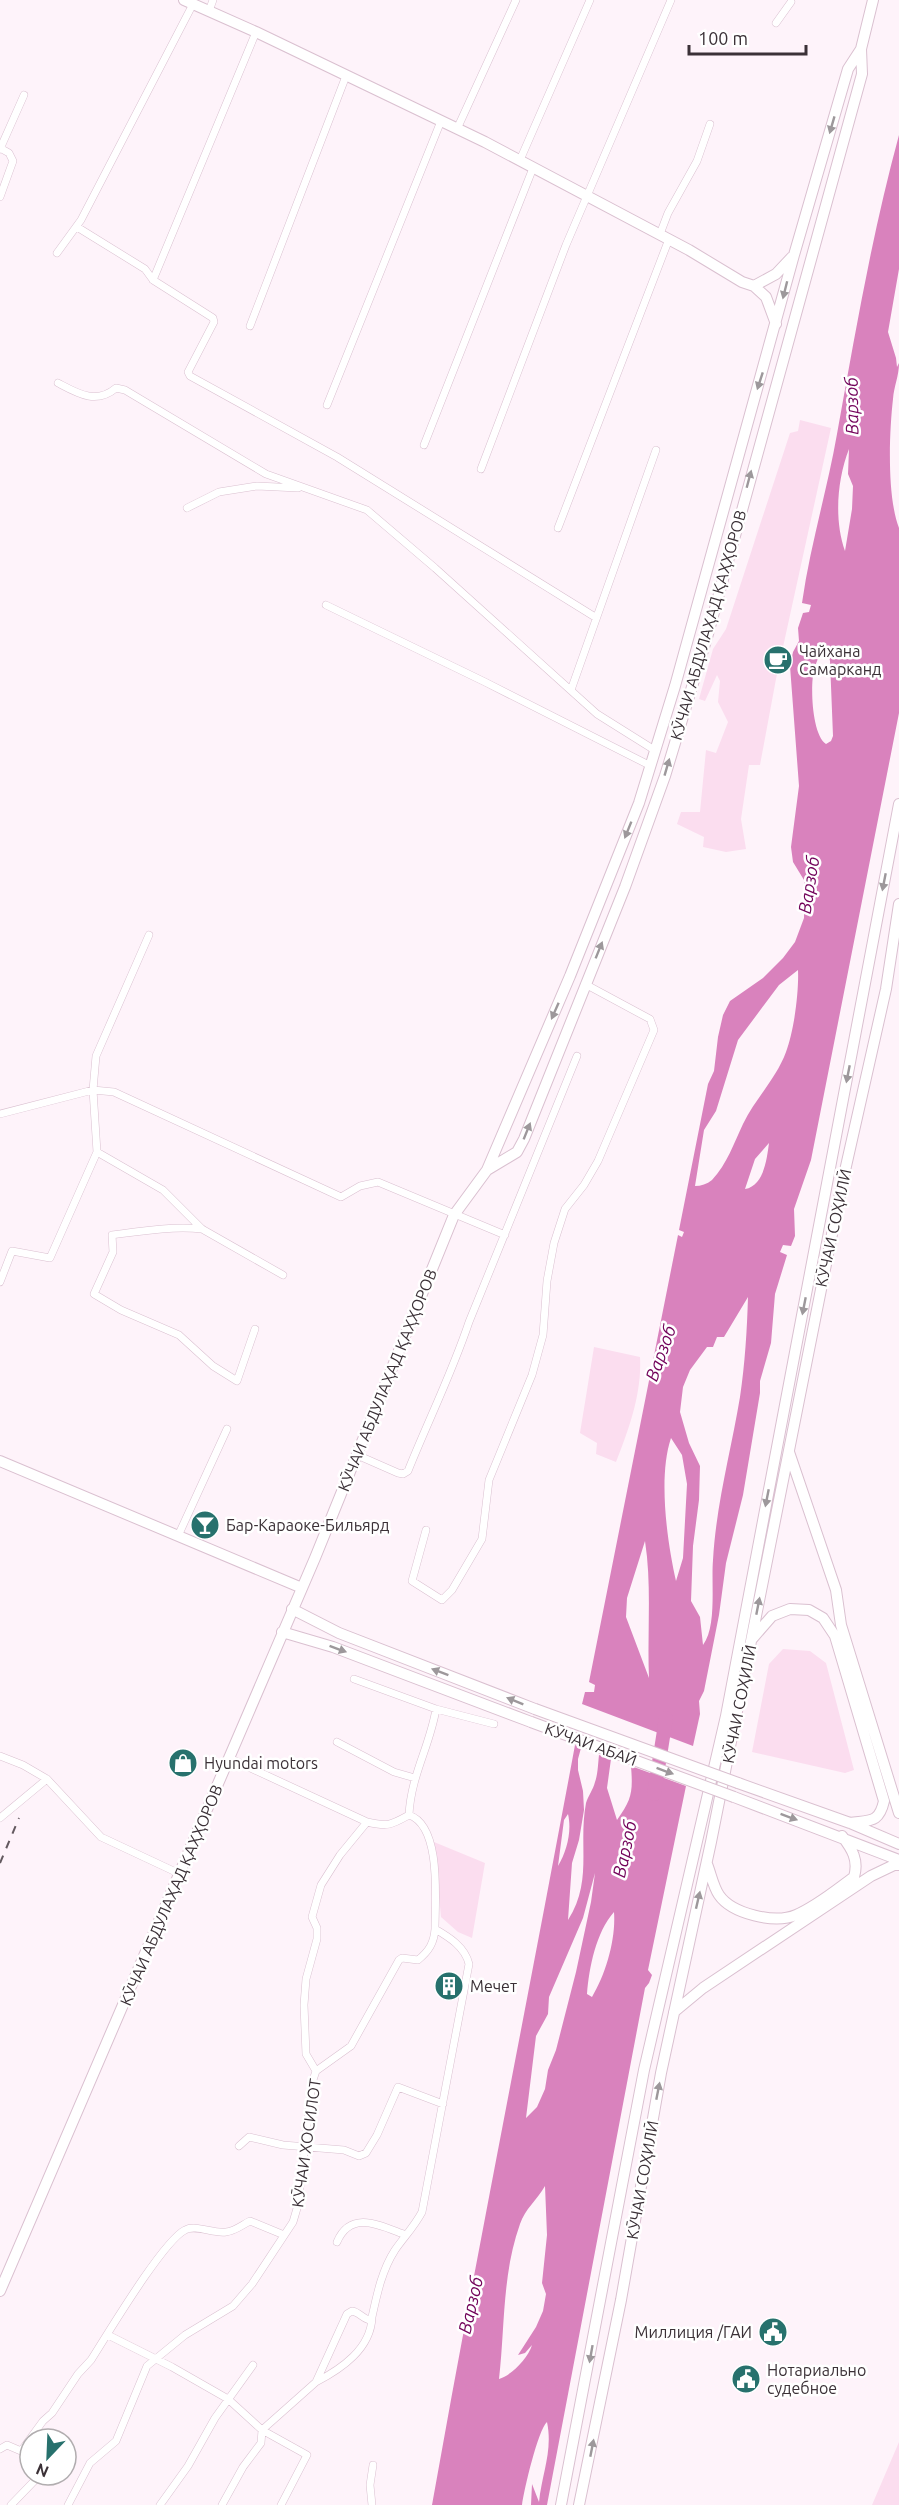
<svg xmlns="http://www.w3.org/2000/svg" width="899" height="2505" font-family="Ubuntu,sans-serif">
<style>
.green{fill:#fbddef}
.water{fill:#d982bd;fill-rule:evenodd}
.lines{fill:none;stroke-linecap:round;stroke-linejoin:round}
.river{stroke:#d982bd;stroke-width:14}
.street-casing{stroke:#dac0d0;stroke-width:8}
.secondary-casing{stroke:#dac0d0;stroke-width:12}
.street{stroke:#fff;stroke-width:7}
.secondary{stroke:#fff;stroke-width:10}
.rail{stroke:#63595f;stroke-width:2;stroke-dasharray:8 8;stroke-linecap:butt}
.secondary-bridge-casing{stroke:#dac0d0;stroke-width:12;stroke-linecap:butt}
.secondary-bridge{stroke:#fff;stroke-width:10}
.oneway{fill:#9d989b}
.labels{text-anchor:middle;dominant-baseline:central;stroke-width:5;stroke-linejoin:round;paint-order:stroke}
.street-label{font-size:16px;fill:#3b3137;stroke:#fff}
.poi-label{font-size:16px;fill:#3b3137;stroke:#fff;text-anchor:start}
.water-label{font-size:18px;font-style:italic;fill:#72025a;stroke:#fff}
</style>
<rect width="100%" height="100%" fill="#fef3fa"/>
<path class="green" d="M800,420L831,428L776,679L760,765H749L741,819L746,849L726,852L703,847L704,837L677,824L681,812H700L706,750L716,753L728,722L718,702L720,681L717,675L705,701L699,699L713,649L726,629L790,433L798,431Z
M594,1347L640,1357C642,1393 629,1429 616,1462L596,1454L597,1443L580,1433Z
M783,1649L810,1651L826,1663L854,1770L845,1773L752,1752L769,1664Z
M434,1842L485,1863L472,1938L458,1932L441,1917Z
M899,2442V2505H872Z"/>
<path class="water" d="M899,135V269L888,332L896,358L897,367L899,363C899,376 894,386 893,399C889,434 887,497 899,528V713L811,1160L794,1209L795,1236L791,1246L783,1245L780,1252L787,1255L775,1294L771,1343L760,1381V1393L743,1495L726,1563L719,1615L704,1691L699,1701L700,1714L693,1746L582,1704L585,1692H594L595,1685L589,1682L678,1235L682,1237L684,1232L679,1230L708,1084L714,1071L718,1037L723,1015L730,1001L763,978L783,958L795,942L804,918V880L793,862L791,847L799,786L790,666L793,652L799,641L798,628L803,613L809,612L811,605L802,603C810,546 827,491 837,434C855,334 872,234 899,135ZM849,449L848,474L853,486L852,509L845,551C834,520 837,480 849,449ZM826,644L830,661L833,736L831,741L826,744C812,735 810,686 814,670C816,662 821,652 826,644ZM798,970C799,992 794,1031 786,1052C776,1079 755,1099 743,1124C734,1143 727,1164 712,1180C707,1184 701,1186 695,1186L704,1130L716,1111L738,1040L779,985ZM769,1143C767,1158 764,1186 745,1189L755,1159ZM748,1297C747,1330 745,1364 740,1397C731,1451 716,1505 713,1560C711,1584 717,1627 703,1645L700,1617L691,1601L693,1546L699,1500L700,1466L689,1443L680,1412L683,1387L690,1370L707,1347H713L717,1337H724ZM671,1438L682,1455L687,1484L683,1558L676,1581C667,1541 658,1477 671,1438ZM645,1541C652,1586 647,1633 649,1678L626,1617L627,1598Z
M575,1745L581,1748L578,1759V1770L583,1791L584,1810L579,1840L572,1863L568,1920C593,1881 578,1845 586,1803C588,1796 593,1790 595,1782C598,1774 598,1763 599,1755L611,1759L607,1788L617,1820C632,1799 633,1792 631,1766L686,1786L648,1970L652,1975L649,1983L645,1988L547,2505H531L532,2484L539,2502C542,2473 553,2451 547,2422C538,2430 524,2490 522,2505H432C477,2251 528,1999 575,1745ZM568,1814C572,1831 567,1851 558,1866L564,1820ZM595,1873L591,1902L576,1972L556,2050L548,2070L545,2089L537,2107L526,2118L536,2036L548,2014L549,1997L583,1918ZM614,1912C616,1939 606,1974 592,1997L587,1994C589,1968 596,1932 614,1912ZM545,2186L547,2235L542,2283L546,2294L543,2311L536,2327L518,2355L525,2353L532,2345C528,2358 512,2375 499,2379C505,2328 502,2274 520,2224C525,2209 537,2200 545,2186Z"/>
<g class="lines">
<path class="river" d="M654,1794L666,1718"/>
<g class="street-casing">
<path id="street" d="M209,11L213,0
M776,23L791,2
M457,129L516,0
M0,148L9,153L13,161L0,197
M0,149L24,95
M520,160L590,0
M77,227L145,269L153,280L213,318L214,322L188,372L190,376L337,457L595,617
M660,234L668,213L697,161L710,124
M57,253L81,220L193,4
M153,280L256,32
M250,326L346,76
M58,383C77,393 96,405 116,388L125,390L266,474L367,510L435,568L597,714L656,751
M327,405L441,121
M424,445L533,168
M481,469L566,245L671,0
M187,508L219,492L257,486L298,488
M558,528L669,239
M326,605L485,682L651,766
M571,690L656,450
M149,935L96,1056L93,1090L97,1152L163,1190L202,1229L283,1275
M0,1114L93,1090L114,1092L341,1197L360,1186L378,1182L505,1235
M202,1229C172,1226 142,1231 112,1235L113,1252L94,1294L121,1310L179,1335L213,1366L237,1381L255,1329
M0,1282L12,1251L50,1258L97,1152
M357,1455L398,1473L403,1474L408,1471C428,1421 452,1373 469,1322L577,1056
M426,1530L412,1581L442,1600L452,1590L482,1539L489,1480L532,1375L543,1335L547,1281L554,1243L565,1209L584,1185L598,1161L654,1030L650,1019L585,984
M178,1536L227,1429
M354,1679L436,1709L494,1724
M337,1742L394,1772L415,1778
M0,1756L23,1765L47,1779L101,1837L180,1874
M409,1815C411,1775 430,1746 436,1709
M0,1818L47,1779
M316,2071L351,2046L399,1960L402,1958L418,1960C429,1951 434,1943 435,1929
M239,2146L249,2137L283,2145L344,2150L359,2156L366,2153L377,2135L398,2087L443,2104
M337,2242C351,2209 381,2226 406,2235
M108,2335L172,2367L228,2399L262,2430L307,2455L281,2505
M316,2382C341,2369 371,2349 372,2317
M0,2449L7,2445L21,2451L43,2421L52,2413L78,2374L91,2360C107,2335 163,2241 185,2230C196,2224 213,2234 226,2232C235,2231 242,2225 250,2221L284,2235
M21,2451L30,2458
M11,2505L40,2475
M68,2505L90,2463L116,2441L147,2366L185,2335L233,2306L252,2284L293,2222L298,2205L312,2083L316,2071L306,2054L304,2005L306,1979L317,1939V1928L312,1917L321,1885L340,1855L367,1822
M160,2505L188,2466L215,2418L253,2365
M222,2505L243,2467L261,2443L262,2430L316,2382L347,2314L352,2311C359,2312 362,2318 369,2320L372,2317C377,2294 382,2270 395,2250C404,2237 414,2227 422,2212L469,1964C465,1947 449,1937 435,1929C435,1901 442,1826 409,1815C391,1825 388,1827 367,1822L229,1758
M372,2505L370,2485L373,2465"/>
</g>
<g class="secondary-casing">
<path id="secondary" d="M184,0L256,32L485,142L689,250L742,282L754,286L766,297L776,324
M754,286L776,274L792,257
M487,1170L517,1152L524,1139L625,887L665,776L708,634L862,74L861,49L873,0
M789,1452L836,1590L841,1625L899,1813
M0,1461L302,1588
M292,1609L339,1633L535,1709
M282,1632L333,1647L531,1722
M752,1639L772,1616L790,1609L809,1610L823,1618L835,1636L884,1801C879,1823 871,1820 850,1823
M738,1783L850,1823L899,1844
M734,1797L899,1860
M707,1864C711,1874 713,1886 719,1895C732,1914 775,1924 796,1915C817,1906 836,1890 854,1877C859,1860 852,1849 842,1836
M674,2012L703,1988L871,1876L894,1865H899
M0,2291L315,1558L454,1215L487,1170L570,976L639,803L675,686L794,255L848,69L861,49
M561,2505L644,2070L726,1716L899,804
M579,2505L621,2300L661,2073L711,1842L842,1184L886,989L899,904"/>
</g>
<use href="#street" class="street"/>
<use href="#secondary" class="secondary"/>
<path class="rail" d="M0,1863L19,1818"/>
<g class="secondary-bridge-casing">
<path id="secondary-bridge" d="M535,1709L738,1783
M531,1722L734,1797"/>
</g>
<use href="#secondary-bridge" class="secondary-bridge"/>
</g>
<defs><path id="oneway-solid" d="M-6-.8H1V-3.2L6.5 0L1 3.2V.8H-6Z" transform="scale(1.5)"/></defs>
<g class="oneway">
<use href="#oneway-solid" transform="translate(832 125) rotate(106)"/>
<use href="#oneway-solid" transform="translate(785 290) rotate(104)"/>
<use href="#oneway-solid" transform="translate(760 381) rotate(108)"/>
<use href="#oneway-solid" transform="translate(749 479) rotate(-75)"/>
<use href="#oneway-solid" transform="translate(667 767) rotate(-74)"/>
<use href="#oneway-solid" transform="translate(628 830) rotate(112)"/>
<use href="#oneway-solid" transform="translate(884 882) rotate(101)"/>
<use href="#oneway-solid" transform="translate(599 950) rotate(-68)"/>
<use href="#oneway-solid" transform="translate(555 1011) rotate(114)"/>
<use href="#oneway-solid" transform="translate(848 1074) rotate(101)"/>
<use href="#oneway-solid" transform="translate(527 1131) rotate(-68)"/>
<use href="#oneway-solid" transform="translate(804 1306) rotate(101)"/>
<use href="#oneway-solid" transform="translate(767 1498) rotate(101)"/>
<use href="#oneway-solid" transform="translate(758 1606) rotate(-79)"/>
<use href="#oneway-solid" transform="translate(338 1649) rotate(20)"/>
<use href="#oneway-solid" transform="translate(440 1672) rotate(-159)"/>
<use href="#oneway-solid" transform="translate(515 1701) rotate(-158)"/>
<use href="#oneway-solid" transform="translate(665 1771) rotate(20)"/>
<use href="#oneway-solid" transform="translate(789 1817) rotate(20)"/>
<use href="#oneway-solid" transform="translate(698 1900) rotate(-77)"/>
<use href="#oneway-solid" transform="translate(658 2091) rotate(-79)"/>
<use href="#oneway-solid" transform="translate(591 2354) rotate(100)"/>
<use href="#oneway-solid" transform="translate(592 2448) rotate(-79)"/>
</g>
<defs>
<g id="cafe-disc" transform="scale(1.5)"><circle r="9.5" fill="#27716d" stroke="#fff"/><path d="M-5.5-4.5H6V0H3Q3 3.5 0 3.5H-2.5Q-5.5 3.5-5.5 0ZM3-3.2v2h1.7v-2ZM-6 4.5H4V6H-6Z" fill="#fff"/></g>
<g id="bar-disc" transform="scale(1.5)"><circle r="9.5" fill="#27716d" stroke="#fff"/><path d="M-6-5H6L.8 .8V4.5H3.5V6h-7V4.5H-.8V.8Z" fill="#fff"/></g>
<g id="shop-disc" transform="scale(1.5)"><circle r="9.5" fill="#27716d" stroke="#fff"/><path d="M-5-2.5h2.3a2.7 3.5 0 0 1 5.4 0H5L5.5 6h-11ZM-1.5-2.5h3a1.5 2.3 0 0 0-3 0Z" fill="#fff"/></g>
<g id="building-disc" transform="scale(1.5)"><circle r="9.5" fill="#27716d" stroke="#fff"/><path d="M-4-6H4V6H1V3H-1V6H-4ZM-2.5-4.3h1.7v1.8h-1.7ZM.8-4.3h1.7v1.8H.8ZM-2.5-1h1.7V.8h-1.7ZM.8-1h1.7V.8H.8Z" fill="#fff"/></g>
<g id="civic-disc" transform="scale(1.5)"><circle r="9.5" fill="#27716d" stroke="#fff"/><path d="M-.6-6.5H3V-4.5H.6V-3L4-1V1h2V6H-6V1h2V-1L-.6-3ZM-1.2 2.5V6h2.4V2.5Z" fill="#fff"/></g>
</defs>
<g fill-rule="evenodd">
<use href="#cafe-disc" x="778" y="660"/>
<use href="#bar-disc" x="205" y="1525"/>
<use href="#shop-disc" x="183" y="1763"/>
<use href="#building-disc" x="449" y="1986"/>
<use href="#civic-disc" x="773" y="2332"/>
<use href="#civic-disc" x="746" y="2379"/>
</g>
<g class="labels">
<g class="street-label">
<text transform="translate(708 625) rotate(-74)">КӮЧАИ АБДУЛАҲАД ҚАҲҲОРОВ</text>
<text transform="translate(833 1228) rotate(-78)">КӮЧАИ СОҲИЛӢ</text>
<text transform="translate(387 1380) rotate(-68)">КӮЧАИ АБДУЛАҲАД ҚАҲҲОРОВ</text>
<text transform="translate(739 1704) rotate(-79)">КӮЧАИ СОҲИЛӢ</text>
<text transform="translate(591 1744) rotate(20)">КӮЧАИ АБАӢ</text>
<text transform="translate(171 1895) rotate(-67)">КӮЧАИ АБДУЛАҲАД ҚАҲҲОРОВ</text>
<text transform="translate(306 2143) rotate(-82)">КӮЧАИ ХОСИЛОТ</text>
<text transform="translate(642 2180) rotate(-80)">КӮЧАИ СОҲИЛӢ</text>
</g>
<g class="poi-label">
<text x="799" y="651">Чайхана<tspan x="799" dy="18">Самарканд</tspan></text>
<text x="226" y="1525">Бар-Караоке-Бильярд</text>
<text x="204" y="1763">Hyundai motors</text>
<text x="470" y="1986">Мечет</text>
<text x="752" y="2332" text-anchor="end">Миллиция /ГАИ</text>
<text x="767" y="2370">Нотариально<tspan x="767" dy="18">судебное</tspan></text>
</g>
<g class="water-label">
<text transform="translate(851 406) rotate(-91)">Варзоб</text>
<text transform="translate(808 885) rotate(-81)">Варзоб</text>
<text transform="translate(660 1353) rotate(-70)">Варзоб</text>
<text transform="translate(624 1849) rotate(-78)">Варзоб</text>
<text transform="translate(470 2305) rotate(-77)">Варзоб</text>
</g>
</g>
<g transform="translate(48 2457) rotate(203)"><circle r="28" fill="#ffffff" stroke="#b1adaf" stroke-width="1.5"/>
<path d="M0-4.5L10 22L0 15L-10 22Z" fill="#27716d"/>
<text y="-9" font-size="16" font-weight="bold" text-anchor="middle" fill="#3b3137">N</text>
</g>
<path d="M689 45v9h117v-9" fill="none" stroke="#3b3137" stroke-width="3"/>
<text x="698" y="45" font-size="18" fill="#3b3137" stroke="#ffffff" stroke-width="4.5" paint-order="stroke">100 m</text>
</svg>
